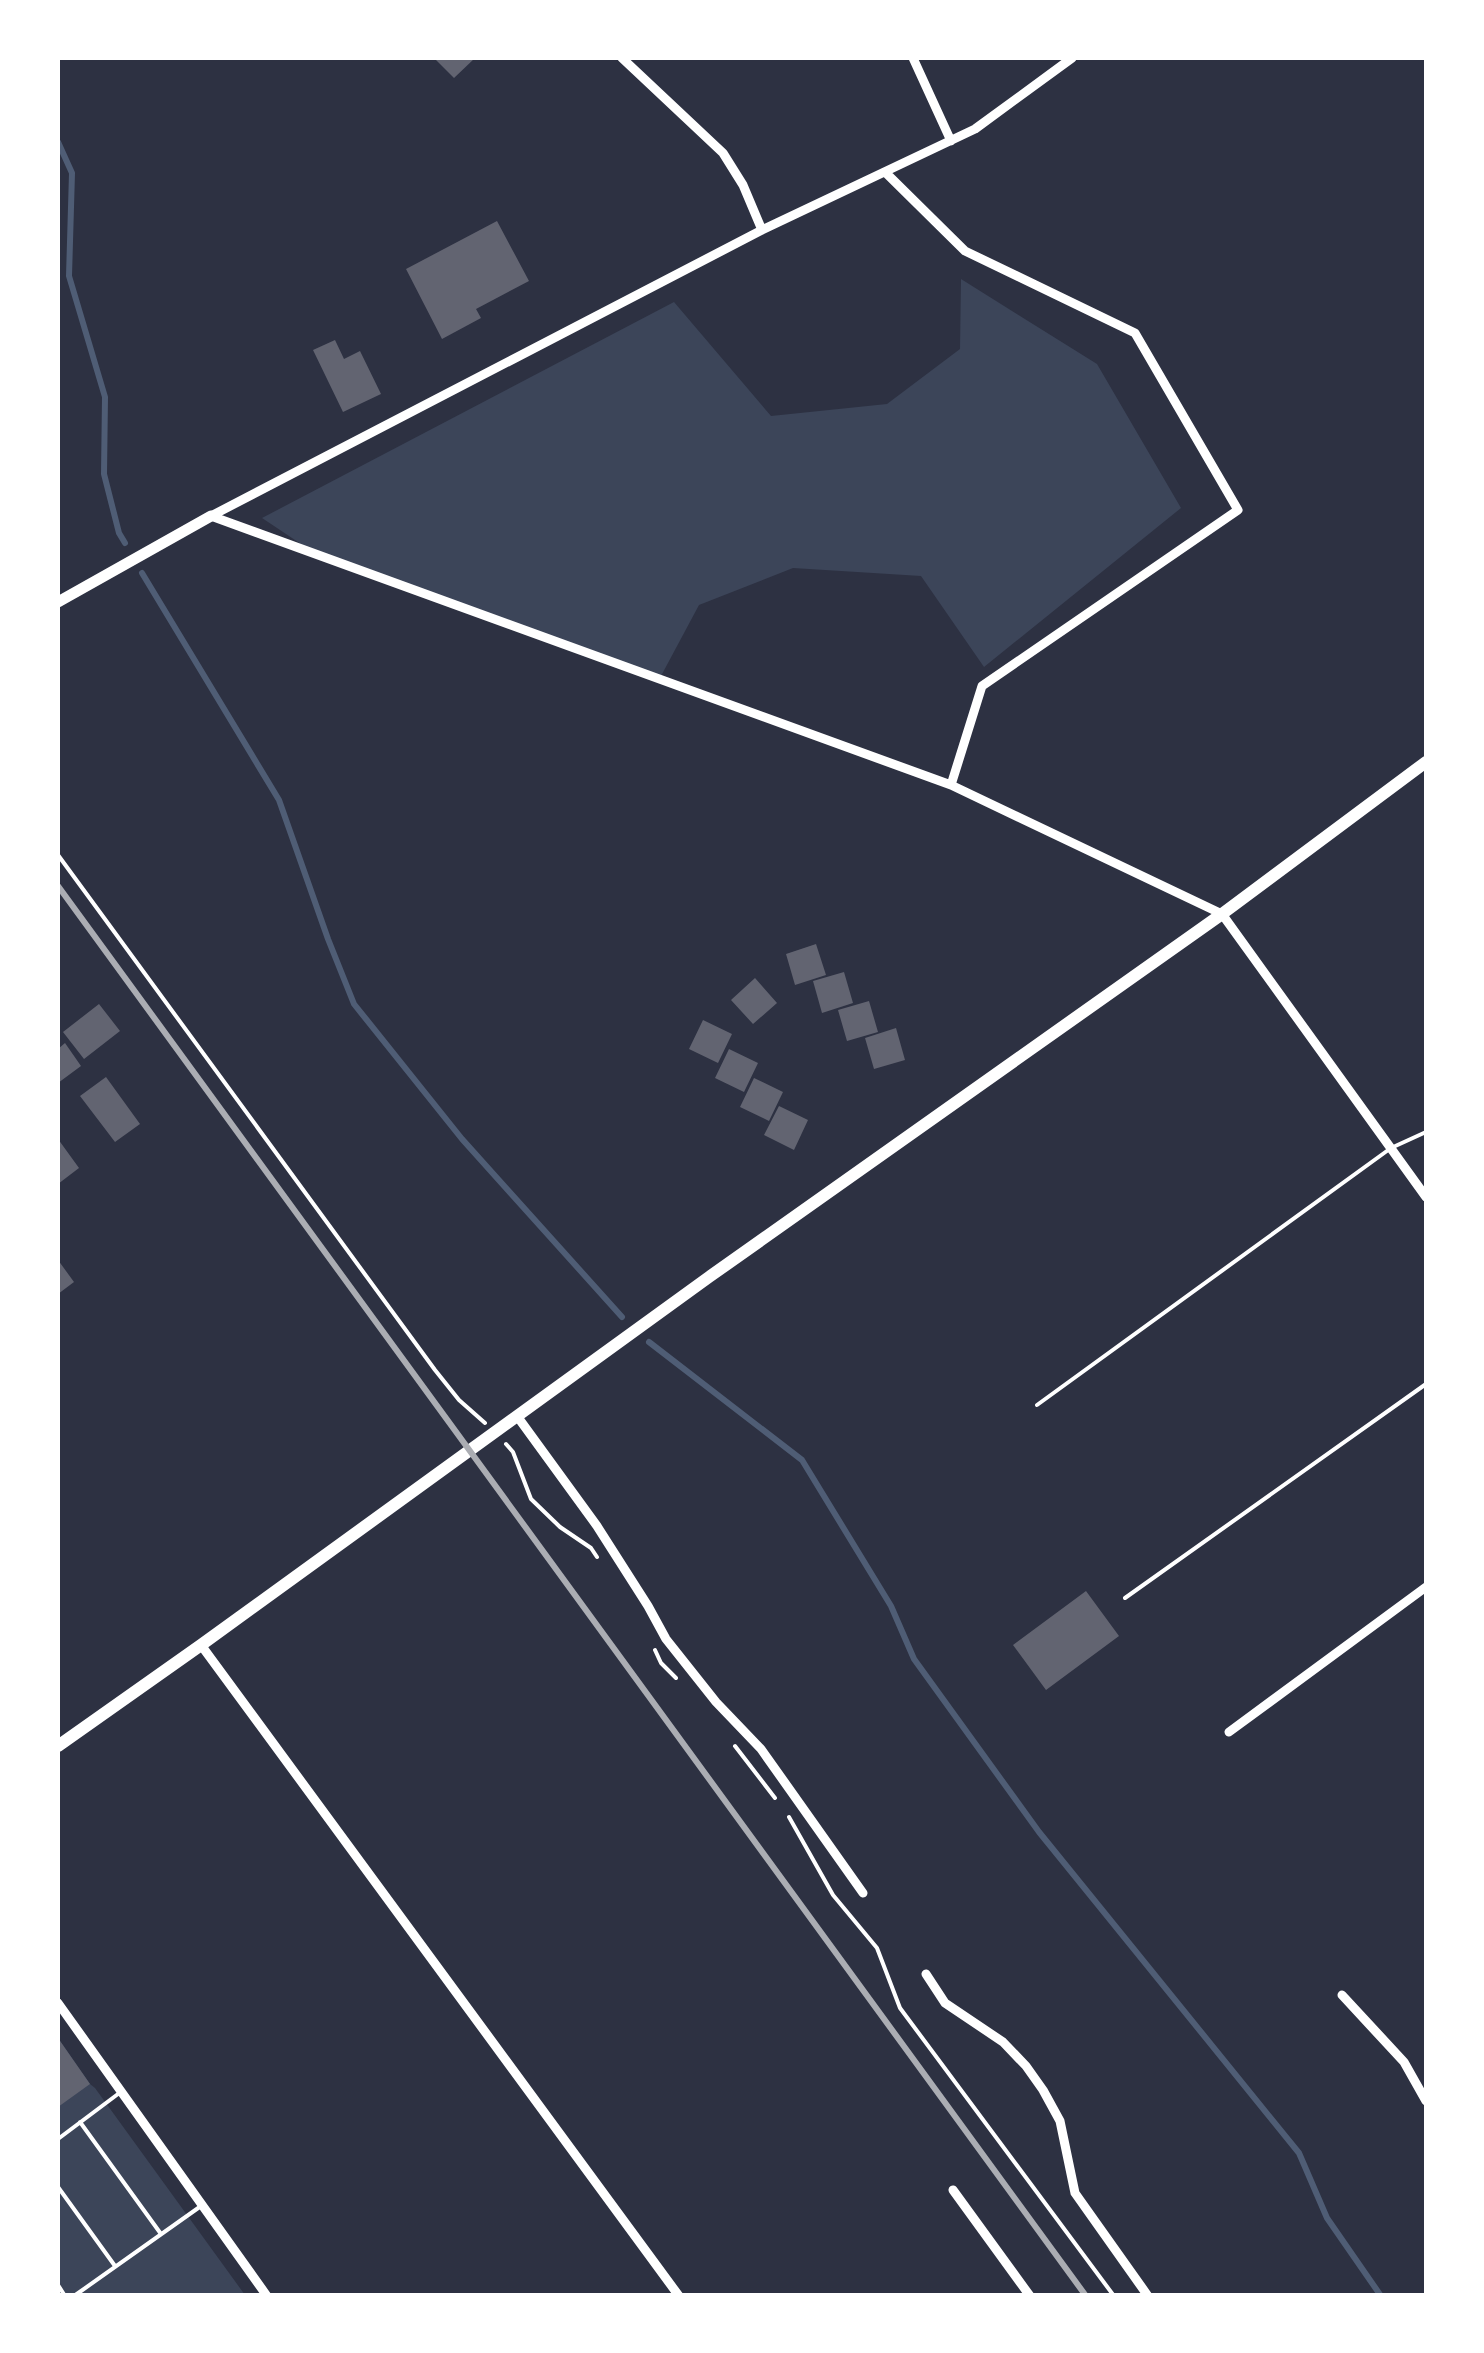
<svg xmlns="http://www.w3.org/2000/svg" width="1484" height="2353" font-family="Figtree,sans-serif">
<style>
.green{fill:#3c4559}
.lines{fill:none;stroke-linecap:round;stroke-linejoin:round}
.stream{stroke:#4f5d75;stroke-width:6}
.building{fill:#626471}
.path{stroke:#fff;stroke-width:4}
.service{stroke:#fff;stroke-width:4}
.minor{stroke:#fff;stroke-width:9}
.tertiary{stroke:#fff;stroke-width:11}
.secondary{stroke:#fff;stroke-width:12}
.rail{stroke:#abadb3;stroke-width:6}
</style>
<rect width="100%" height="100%" fill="#2d3142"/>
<path class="green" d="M961,279L1097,364L1181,508L984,667L921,576L793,568L699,605L661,676L304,546L262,518L674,302L771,416L887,404L960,349Z
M58,2038L90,2084L95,2088L245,2295H58Z"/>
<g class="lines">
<path class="stream" d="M58,142L72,173L69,276L105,397L104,474L119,533L125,543
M142,573L279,800L328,939L354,1004L462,1139L622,1317
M649,1342L802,1460L891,1606L914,1659L1039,1832L1299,2153L1327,2218L1381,2296"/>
</g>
<path class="building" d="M434,58H475L454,78Z
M497,221L529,281L476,309L481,318L442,339L406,269Z
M335,340L344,359L360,351L381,394L343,412L313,350Z
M816,944L826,975L795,985L786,954Z
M844,972L853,1003L822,1013L813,981Z
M755,978L777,1003L753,1024L731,1000Z
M869,1001L878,1032L847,1041L838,1010Z
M99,1004L120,1031L84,1059L63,1032Z
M703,1020L732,1034L718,1063L689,1049Z
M896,1028L905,1060L874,1069L865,1038Z
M65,1043L81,1066L58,1083V1049Z
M729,1049L758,1063L744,1092L715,1078Z
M106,1077L140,1124L115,1142L80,1096Z
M754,1078L783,1092L769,1121L740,1107Z
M779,1106L808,1120L794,1150L764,1135Z
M58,1139L79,1168L58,1184Z
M58,1260L74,1282L58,1294Z
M1086,1591L1119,1636L1046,1690L1013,1645Z
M58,2038L90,2084L58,2107Z"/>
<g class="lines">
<path class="path" d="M58,855L435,1370L459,1400L485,1423
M506,1444L513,1452L531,1499L560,1527L591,1548L597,1557
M655,1650L661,1663L676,1678
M735,1746L775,1798
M789,1817L833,1895L877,1948L900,2008L1114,2296"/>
<path class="service" d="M1037,1405L1391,1148L1426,1132
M1125,1598L1426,1384
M80,2122L161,2234
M58,2139L118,2094
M58,2187L115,2266
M58,2285L65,2296
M74,2296L201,2206"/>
<path class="minor" d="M622,58L723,153L743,185L762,230
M913,58L951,141
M885,172L965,251L1135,333L1238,510L982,686L951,785
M211,516L951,785L1222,914L1426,1197
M211,516L762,230L975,129L1072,58
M517,1416L597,1526L648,1606L666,1639L716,1702L761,1749L863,1893
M201,1645L679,2296
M1229,1732L1426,1587
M926,1974L945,2003L1003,2042L1026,2066L1043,2090L1060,2121L1075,2193L1148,2296
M1342,1995L1404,2062L1426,2101
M58,2003L267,2296
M953,2190L1030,2296"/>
<path class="tertiary" d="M58,602L211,516"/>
<path class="secondary" d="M58,1746L201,1645L709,1277L1222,914L1426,762"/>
<path class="rail" d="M58,886L1086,2296"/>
</g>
<rect width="1484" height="2353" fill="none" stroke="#ffffff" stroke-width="120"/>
</svg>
